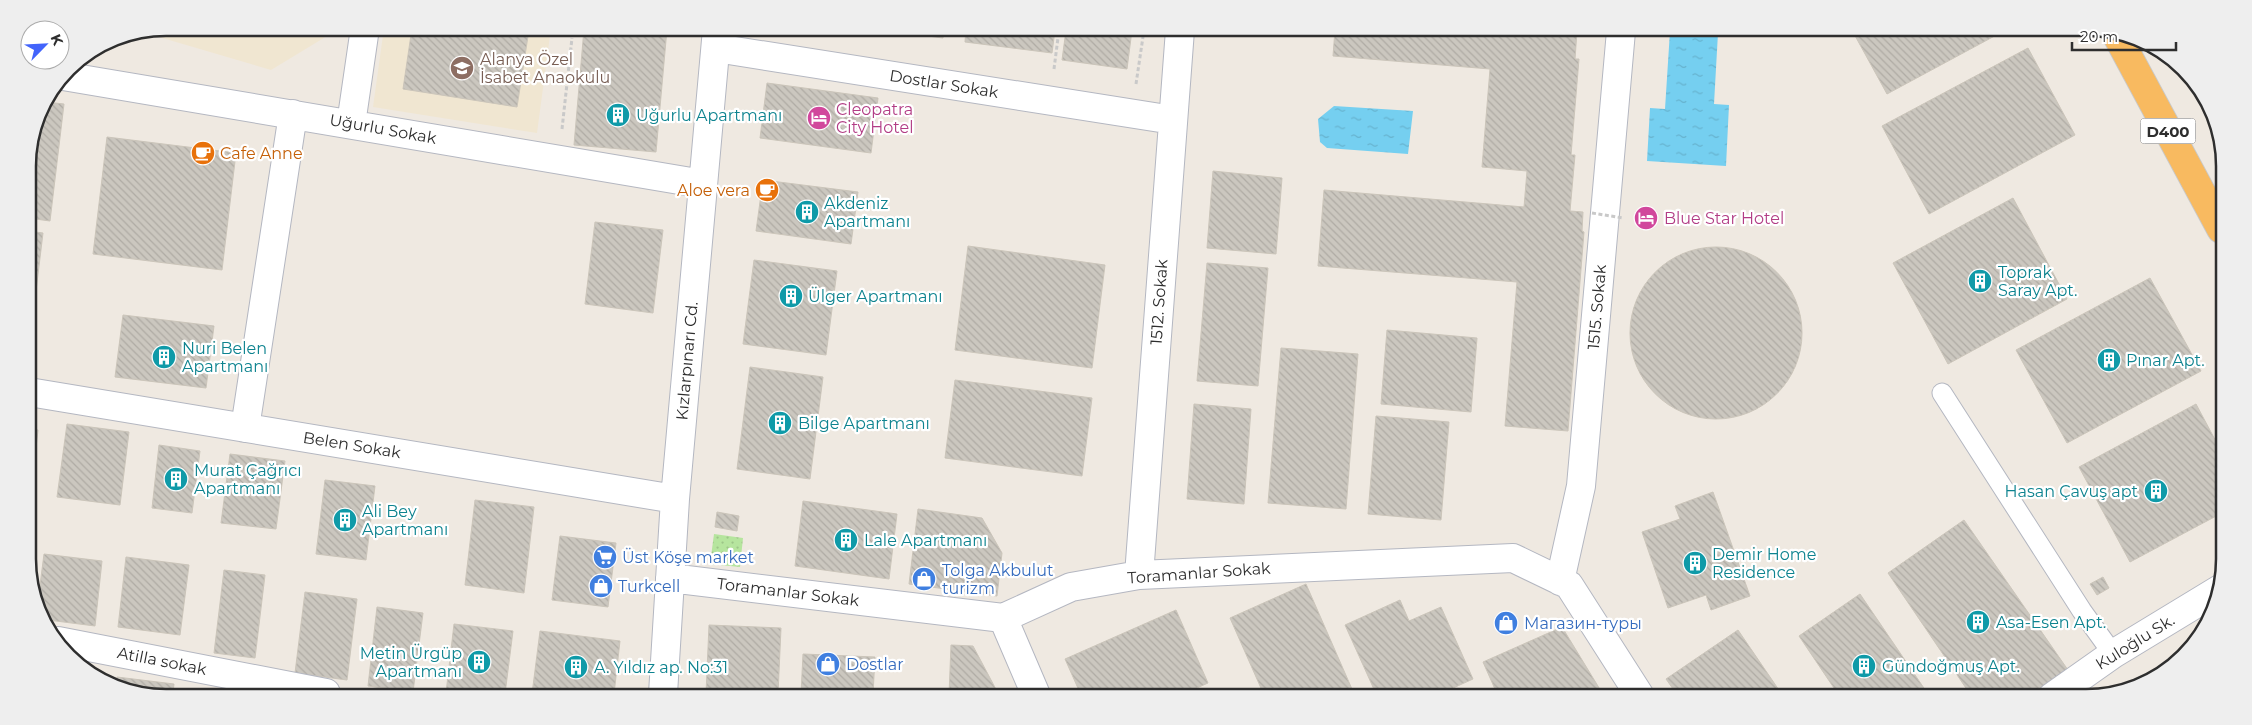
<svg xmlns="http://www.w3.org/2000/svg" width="2252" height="725" font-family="Montserrat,sans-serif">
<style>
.education{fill:#f0e6d1}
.park{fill:url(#park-dots)}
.water{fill:url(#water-ripples)}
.building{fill:url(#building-back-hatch);stroke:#cbc5ba}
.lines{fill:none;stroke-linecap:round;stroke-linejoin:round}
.service-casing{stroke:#b4b7c1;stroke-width:21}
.minor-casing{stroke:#b4b7c1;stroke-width:30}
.tertiary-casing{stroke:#b4b7c1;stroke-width:30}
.trunk-casing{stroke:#c9c9c9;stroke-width:30}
.path{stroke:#c9c9c9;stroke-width:3;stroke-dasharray:4 2.5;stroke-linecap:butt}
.service{stroke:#fff;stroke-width:19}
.minor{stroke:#fff;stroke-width:28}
.tertiary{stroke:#fff;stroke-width:28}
.trunk{stroke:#f8ba60;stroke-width:28}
.path-bridge{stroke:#c9c9c9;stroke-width:3;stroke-dasharray:4 2.5;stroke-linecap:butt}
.labels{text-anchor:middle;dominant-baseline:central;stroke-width:4.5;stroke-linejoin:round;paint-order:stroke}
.shield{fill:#fff;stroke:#6d6d6d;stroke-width:1}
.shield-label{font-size:15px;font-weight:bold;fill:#2e2e2e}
.education-label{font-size:16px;fill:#785e54;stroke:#fff;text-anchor:start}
.street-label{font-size:16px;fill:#2e2e2e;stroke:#fff}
.hotel-label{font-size:16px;fill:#b23c85;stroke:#fff;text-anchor:start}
.culture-label{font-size:16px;fill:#0d838f;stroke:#fff;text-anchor:start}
.food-label{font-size:16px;fill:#c56008;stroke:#fff;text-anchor:start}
.shop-label{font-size:16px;fill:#366cbe;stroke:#fff;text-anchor:start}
.rim{fill:none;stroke:#2e2e2e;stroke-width:2.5}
</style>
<defs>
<pattern id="park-dots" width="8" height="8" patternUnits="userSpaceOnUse" patternTransform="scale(1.25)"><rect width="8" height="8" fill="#b6e59e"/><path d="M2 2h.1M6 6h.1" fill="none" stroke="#9dc588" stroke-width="1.8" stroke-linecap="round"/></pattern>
<pattern id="water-ripples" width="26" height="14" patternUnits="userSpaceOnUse" patternTransform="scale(1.25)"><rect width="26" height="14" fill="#75cff0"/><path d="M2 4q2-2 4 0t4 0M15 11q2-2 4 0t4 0" fill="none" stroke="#66b2ce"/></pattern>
<pattern id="building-back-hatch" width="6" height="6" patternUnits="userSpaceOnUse" patternTransform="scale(1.25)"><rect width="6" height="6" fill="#cbc7bf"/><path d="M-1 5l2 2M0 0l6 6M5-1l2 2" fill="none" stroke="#afaba4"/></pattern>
</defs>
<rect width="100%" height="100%" fill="#efe9e1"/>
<path class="education" d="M167,28H333L332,33L271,70L142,32Z
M384,28H551L537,133L373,107Z"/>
<path class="park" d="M714,534L743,538L740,567L710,564Z"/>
<path class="water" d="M1670,31L1718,33L1714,104L1729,105L1726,166L1647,161L1650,108L1665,109Z
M1334,106L1413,111L1408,154L1327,148L1320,142L1318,119Z"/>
<path class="building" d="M412,28H498L497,31L528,36L517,107L403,89Z
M584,29H667L656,152L574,145Z
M874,29H944L943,38Z
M966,29L1055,30L1052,53L965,42Z
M1066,30H1132L1127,69L1062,60Z
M1335,30L1577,31L1575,59H1579L1571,155H1575L1570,211L1583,212L1582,231L1584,232L1568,431L1505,426L1517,282L1318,266L1324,190L1524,207L1527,171L1482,167L1490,69L1333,56Z
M1853,32H2002L1887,94Z
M2028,48L2075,135L1929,214L1882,126Z
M767,83L878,98L871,153L760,138Z
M46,102L64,104L50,221L28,218V158L38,113Z
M107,137L236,153L222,270L93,254Z
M1213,171L1282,178L1276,254L1207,248Z
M763,180L858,192L851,244L756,231Z
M2013,198L2067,299L1948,364L1893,263Z
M595,222L663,230L653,313L585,304Z
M28,231L43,233L30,341H29Z
M968,246L1105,265L1092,368L955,350Z
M1630 333a86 86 0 1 1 172 0a86 86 0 1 1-172 0Z
M754,260L837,271L826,355L743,344Z
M1207,263L1268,268L1258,386L1197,381Z
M2150,278L2201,371L2067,443L2016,350Z
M123,315L214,326L206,388L115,377Z
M1387,330L1477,338L1471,412L1381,404Z
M1281,348L1358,354L1346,509L1268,503Z
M750,367L823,377L810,479L737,469Z
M955,380L1092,398L1082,476L945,458Z
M1194,404L1251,409L1244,504L1187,499Z
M2196,404L2220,449V514L2130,562L2079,467Z
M1376,416L1449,422L1441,520L1368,514Z
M67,424L129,432L120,505L57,497Z
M29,429L38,430L30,501Z
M159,445L200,451L192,513L152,508Z
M230,454L285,461L276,529L221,523Z
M325,480L375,486L366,560L316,554Z
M1713,492L1750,596L1711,610L1706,595L1668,608L1642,532L1680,519L1675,506Z
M475,500L534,507L524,593L465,585Z
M803,501L897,514L889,579L795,566Z
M918,509L982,518L1002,553L997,596L909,584Z
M717,512L739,516L737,531L715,527Z
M1964,520L2068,670L2028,697H1972L1888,573Z
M560,536L616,543L608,607L552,600Z
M44,554L102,561L95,626L48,620L38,601Z
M126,557L189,565L180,635L118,627Z
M224,570L265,575L255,658L214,653Z
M2103,577L2109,588L2097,595L2090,584Z
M1306,584L1355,696L1264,695L1230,618Z
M305,592L357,599L347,680L295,673Z
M1860,594L1930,697H1840L1799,636Z
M1400,600L1409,621L1441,607L1473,679L1442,693L1443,696H1377L1345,625Z
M377,607L423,613L413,692L368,686Z
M1176,610L1208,683L1181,695H1081L1065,659Z
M454,624L513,631L505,694L446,693Z
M709,625L781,628L778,694H706Z
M1562,627L1604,696H1498L1483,662Z
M1738,630L1783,696H1678L1666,679Z
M540,631L620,641L614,694H532Z
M951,645L973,646L999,695H949Z
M803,654L875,657L873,694H801Z
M117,677L174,684L173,693H130L116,684Z
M199,690L227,693H199Z"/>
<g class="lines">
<g class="service-casing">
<path id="service" d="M1942,393L2082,611L2113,654"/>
</g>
<g class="minor-casing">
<path id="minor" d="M716,48L1173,120
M63,76L703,184
M351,124L365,28
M29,392L675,499
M245,428L293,114
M1139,575L1180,30
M670,578L1003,618L1071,587L1139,575L1513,558L1569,585L1640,696
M1560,581L1581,486L1621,31
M58,641L326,693
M663,694L675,499L717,29
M2052,697L2113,654L2220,589"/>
</g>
<g class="tertiary-casing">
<path id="tertiary" d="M1003,618L1036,695"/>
</g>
<g class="trunk-casing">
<path id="trunk" d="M2115,32L2221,229"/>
</g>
<path class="path" d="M838,36L839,29
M1054,69L1059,30
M1136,84L1144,30
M562,129L572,38"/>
<use href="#service" class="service"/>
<use href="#minor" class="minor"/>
<use href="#tertiary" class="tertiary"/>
<use href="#trunk" class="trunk"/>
<path class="path-bridge" d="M1592,213L1623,218"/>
</g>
<defs>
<g id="school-disc" transform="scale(1.25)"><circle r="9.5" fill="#8d6e63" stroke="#fff"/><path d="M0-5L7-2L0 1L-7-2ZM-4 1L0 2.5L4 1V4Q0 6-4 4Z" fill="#fff"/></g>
<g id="building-disc" transform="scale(1.25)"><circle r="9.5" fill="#0f9aa8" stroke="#fff"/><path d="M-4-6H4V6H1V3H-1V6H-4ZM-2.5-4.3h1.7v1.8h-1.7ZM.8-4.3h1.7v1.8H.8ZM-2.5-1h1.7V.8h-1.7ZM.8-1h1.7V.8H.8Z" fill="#fff"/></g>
<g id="hotel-disc" transform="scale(1.25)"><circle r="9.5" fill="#d1479c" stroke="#fff"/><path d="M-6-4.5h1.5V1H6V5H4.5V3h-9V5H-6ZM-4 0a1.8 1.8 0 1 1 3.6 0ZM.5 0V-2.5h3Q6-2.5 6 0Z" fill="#fff"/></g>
<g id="cafe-disc" transform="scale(1.25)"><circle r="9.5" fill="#e8710a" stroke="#fff"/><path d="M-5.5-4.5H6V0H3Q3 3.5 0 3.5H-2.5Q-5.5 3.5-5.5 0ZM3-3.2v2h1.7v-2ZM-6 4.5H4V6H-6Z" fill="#fff"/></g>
<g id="supermarket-disc" transform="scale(1.25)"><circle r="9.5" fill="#3f7fe0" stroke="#fff"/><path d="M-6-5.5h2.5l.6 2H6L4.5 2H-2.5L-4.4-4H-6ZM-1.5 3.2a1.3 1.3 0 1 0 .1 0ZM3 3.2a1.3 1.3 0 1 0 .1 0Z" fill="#fff"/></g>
<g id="shop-disc" transform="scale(1.25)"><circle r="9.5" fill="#3f7fe0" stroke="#fff"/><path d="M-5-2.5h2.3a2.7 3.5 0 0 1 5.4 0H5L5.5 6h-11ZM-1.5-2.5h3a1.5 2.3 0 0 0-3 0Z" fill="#fff"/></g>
</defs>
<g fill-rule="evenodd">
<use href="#school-disc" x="462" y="68"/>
<use href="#building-disc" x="618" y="115"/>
<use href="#hotel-disc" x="819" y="118"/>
<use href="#cafe-disc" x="203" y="153"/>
<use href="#cafe-disc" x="767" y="190"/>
<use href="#building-disc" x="807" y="212"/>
<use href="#hotel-disc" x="1646" y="218"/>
<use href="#building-disc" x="1980" y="281"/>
<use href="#building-disc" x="791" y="296"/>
<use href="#building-disc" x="164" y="357"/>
<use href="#building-disc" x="2109" y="360"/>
<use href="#building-disc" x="780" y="423"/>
<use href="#building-disc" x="176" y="479"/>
<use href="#building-disc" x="2156" y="491"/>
<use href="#building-disc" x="345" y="520"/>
<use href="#building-disc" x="846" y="540"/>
<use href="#supermarket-disc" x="605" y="557"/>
<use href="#building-disc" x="1695" y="563"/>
<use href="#shop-disc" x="924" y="579"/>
<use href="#shop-disc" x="601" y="586"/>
<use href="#building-disc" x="1978" y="622"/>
<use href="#shop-disc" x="1506" y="623"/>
<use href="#building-disc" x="479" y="662"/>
<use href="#shop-disc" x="828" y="664"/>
<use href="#building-disc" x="1864" y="666"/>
<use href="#building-disc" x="576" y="667"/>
</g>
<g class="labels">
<rect class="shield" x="2140.5" y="118.5" width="55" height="25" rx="4"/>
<g class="shield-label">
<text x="2168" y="131">D400</text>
</g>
<g class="education-label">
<text x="480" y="59">Alanya Özel<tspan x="480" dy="18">İsabet Anaokulu</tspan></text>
</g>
<g class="street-label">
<text transform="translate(944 84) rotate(9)">Dostlar Sokak</text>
<text transform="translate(383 129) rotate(10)">Uğurlu Sokak</text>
<text transform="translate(1159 302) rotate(-86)">1512. Sokak</text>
<text transform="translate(1597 307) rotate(-85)">1515. Sokak</text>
<text transform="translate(687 361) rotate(-85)">Kızlarpınarı Cd.</text>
<text transform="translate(352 445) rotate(9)">Belen Sokak</text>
<text transform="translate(1199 573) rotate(-4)">Toramanlar Sokak</text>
<text transform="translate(788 592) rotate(7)">Toramanlar Sokak</text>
<text transform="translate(2135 642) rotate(-32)">Kuloğlu Sk.</text>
<text transform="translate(162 661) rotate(11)">Atilla sokak</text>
</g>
<g class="hotel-label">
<text x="836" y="109">Cleopatra<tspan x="836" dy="18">City Hotel</tspan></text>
<text x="1664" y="218">Blue Star Hotel</text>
</g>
<g class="culture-label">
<text x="636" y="115">Uğurlu Apartmanı</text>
<text x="824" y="203">Akdeniz<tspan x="824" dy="18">Apartmanı</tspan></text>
<text x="1998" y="272">Toprak<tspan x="1998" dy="18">Saray Apt.</tspan></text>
<text x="808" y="296">Ülger Apartmanı</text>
<text x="182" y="348">Nuri Belen<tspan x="182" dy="18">Apartmanı</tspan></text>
<text x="2126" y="360">Pınar Apt.</text>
<text x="798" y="423">Bilge Apartmanı</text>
<text x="194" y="470">Murat Çağrıcı<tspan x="194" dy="18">Apartmanı</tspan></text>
<text x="2138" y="491" text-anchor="end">Hasan Çavuş apt</text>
<text x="362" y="511">Ali Bey<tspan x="362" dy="18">Apartmanı</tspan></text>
<text x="864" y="540">Lale Apartmanı</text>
<text x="1712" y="554">Demir Home<tspan x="1712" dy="18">Residence</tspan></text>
<text x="1996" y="622">Asa-Esen Apt.</text>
<text x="462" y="653" text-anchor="end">Metin Ürgüp<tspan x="462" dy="18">Apartmanı</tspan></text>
<text x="1882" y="666">Gündoğmuş Apt.</text>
<text x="594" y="667">A. Yıldız ap. No:31</text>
</g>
<g class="food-label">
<text x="220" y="153">Cafe Anne</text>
<text x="750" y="190" text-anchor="end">Aloe vera</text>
</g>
<g class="shop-label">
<text x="622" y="557">Üst Köşe market</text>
<text x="942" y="570">Tolga Akbulut<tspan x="942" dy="18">turizm</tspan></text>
<text x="618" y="586">Turkcell</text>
<text x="1524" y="623">Магазин-туры</text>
<text x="846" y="664">Dostlar</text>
</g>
</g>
<path d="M0 0H2252V725H0ZM166 36H2086A130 130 0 0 1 2216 166V559A130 130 0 0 1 2086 689H166A130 130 0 0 1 36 559V166A130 130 0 0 1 166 36Z" fill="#eee" fill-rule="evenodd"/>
<path class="rim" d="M166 36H2086A130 130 0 0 1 2216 166V559A130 130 0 0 1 2086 689H166A130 130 0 0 1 36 559V166A130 130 0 0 1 166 36Z"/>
<g transform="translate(45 45) rotate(66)"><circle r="24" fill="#ffffff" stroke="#ababab"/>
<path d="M0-4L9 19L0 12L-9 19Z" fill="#4264fb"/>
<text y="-8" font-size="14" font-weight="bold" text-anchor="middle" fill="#2e2e2e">K</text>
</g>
<path d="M2072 42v8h104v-8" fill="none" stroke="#2e2e2e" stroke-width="2.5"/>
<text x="2080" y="42" font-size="15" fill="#2e2e2e" stroke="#ffffff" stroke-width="4" paint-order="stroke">20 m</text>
</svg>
